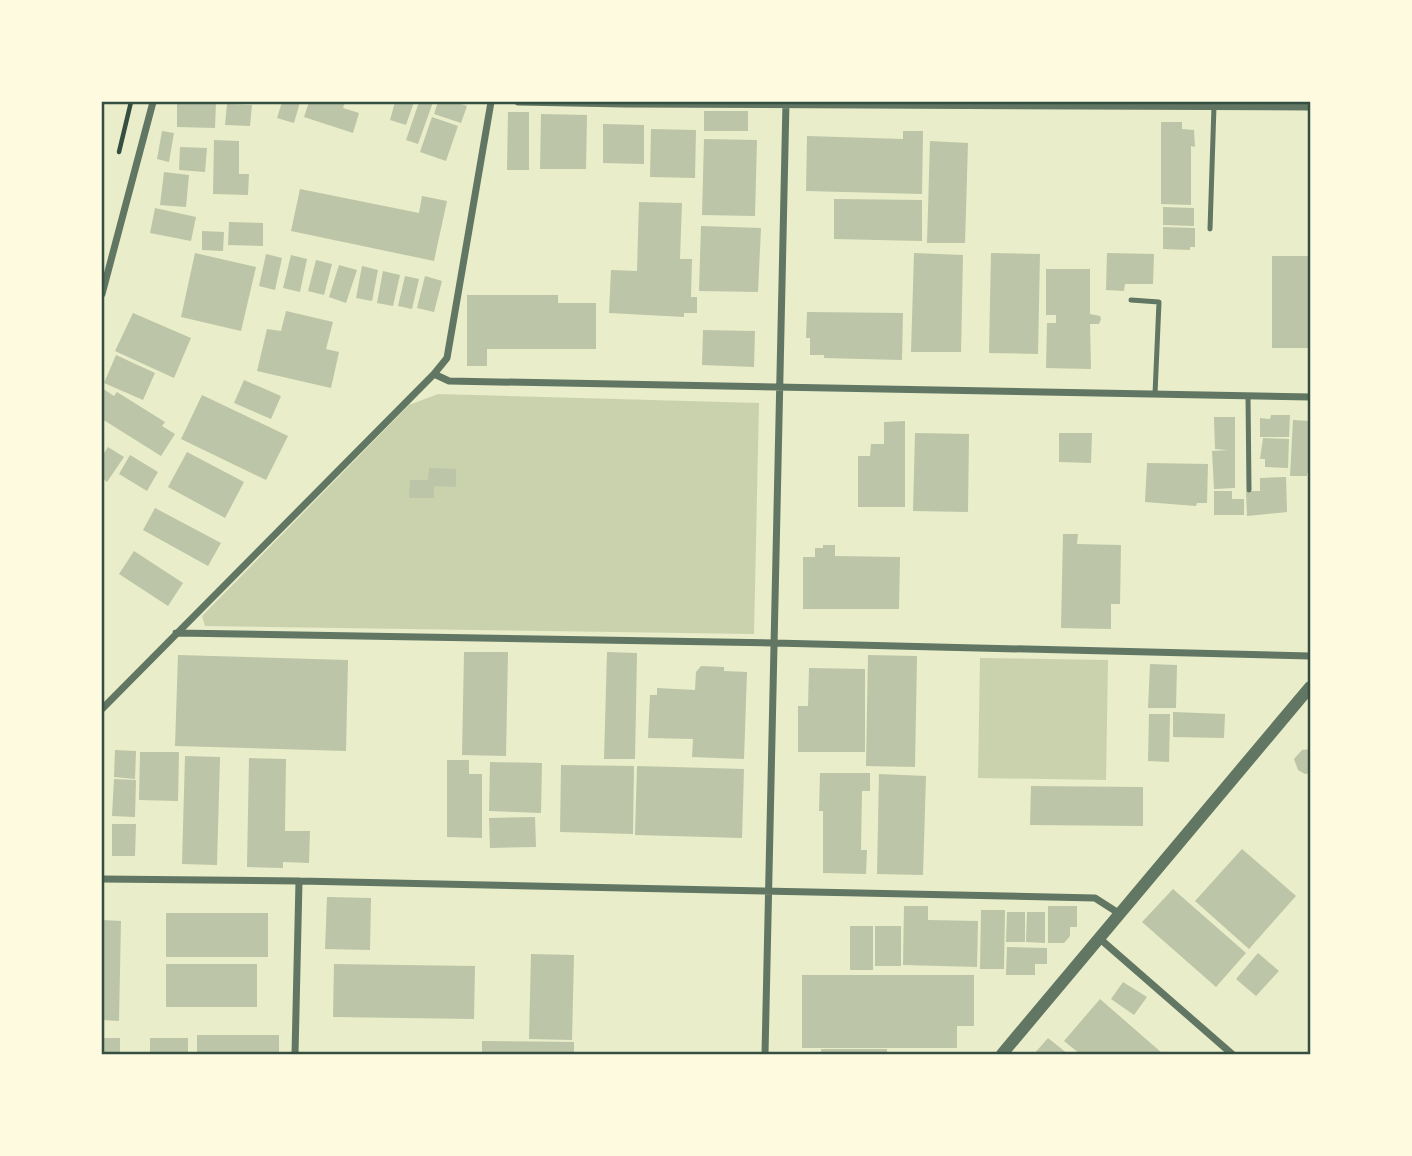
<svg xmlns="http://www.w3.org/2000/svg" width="1412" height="1156" font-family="'Exo 2',sans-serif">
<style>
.green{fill:#cad2ad}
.building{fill:#bcc5a7}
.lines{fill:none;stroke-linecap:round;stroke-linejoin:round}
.path{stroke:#344e41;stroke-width:4.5}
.service{stroke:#617663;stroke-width:5}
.minor{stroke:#617663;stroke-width:7}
.tertiary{stroke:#617663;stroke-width:12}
.neatline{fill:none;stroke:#344e41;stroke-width:2.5}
</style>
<rect width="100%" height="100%" fill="#e9edc9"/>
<path class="green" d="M438,394L759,403L754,634L205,626L202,616L409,405Z
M980,658L1108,660L1106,780L978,778Z"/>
<path class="building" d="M177,102H216L215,128L177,127Z
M282,102H300L294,123L277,118Z
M309,102H345L343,108L359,113L353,133L304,117Z
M395,102H414L406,125L390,120Z
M419,102H433L418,144L406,140Z
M438,102H454L467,106L461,123L434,114Z
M227,104L252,105L250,126L225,125Z
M704,111H748V131H704Z
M508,112H529V170H507Z
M541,114L587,115L586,169H540Z
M432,117L458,126L446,161L420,152Z
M1161,122H1182V129L1194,130L1195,147L1191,146V205L1161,204Z
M603,124L644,125V164L603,163Z
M651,129L696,130L695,178L650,177Z
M162,131L174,133L169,162L157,159Z
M903,131H923L922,194L806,191L807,136L903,139Z
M704,139L757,140L755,216L702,215Z
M214,140L239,141V174H249L248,195L213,194Z
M930,141L968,143L965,243H927Z
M180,147L207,148L205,172L179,170Z
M164,172L189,175L186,207L160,205Z
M300,189L419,213L422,196L447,201L434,261L291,231Z
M834,199L922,200V241L834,239Z
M639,202L682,203L680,259H692L691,297H697V313H684V317L609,313L611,270L637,271Z
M1163,207L1194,208V226L1163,225Z
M155,208L196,217L191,241L150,233Z
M229,222L263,223V246L228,245Z
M701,226L761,228L758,292L699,291Z
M1163,227L1195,228V247H1190V250L1163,249Z
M202,231L224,232L223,251L202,250Z
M195,253L256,267L241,331L181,317Z
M914,253L963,255L961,352H911Z
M991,253L1040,254L1038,354L989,353Z
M1107,253L1154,254L1153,284H1125L1124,291L1106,290Z
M266,254L282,258L275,290L259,286Z
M291,255L307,259L300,292L283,288Z
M1272,256H1309L1308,348H1272Z
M316,260L332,264L324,295L308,291Z
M339,265L357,270L346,303L329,297Z
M362,266L378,270L372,301L356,298Z
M1046,269H1090V314L1100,316L1101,319L1099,324H1090L1091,369L1046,368L1047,323H1056V315H1046Z
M383,271L400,275L393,306L377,303Z
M405,276L419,279L412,309L398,306Z
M425,276L442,281L434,312L417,308Z
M467,295H558V303H596V349H487V366H467Z
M286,311L333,322L326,349L339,352L331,388L257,371L267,329L281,331Z
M807,312L903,313L902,360L824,358V355H810V338H806Z
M133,313L191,338L174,378L115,351Z
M703,330L755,331L754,367L702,365Z
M116,355L155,373L143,400L104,383Z
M244,380L281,396L271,419L234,403Z
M102,388L114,396L117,392L165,422L162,426L175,434L161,456L102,419Z
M202,395L288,436L266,480L181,439Z
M1271,415H1290L1289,437H1260V418L1270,419Z
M1214,417H1235V488L1214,489L1212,451L1228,450L1215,449Z
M1293,420L1310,421V473H1307V476H1290Z
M905,421V507H858V456H870L871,444H884V422Z
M915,433L969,434L968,512L913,511Z
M1059,433H1092L1091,463L1059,462Z
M1263,438L1289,439L1288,468L1265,467V459H1260Z
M108,447L124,457L107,482L102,478V456Z
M187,452L244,482L225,518L168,487Z
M130,455L158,472L147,491L119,474Z
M1147,463L1208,464L1207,503H1197L1196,506L1145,502Z
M429,468L456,469V487L434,486V498H409L410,480H428Z
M1286,477L1287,512L1247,516L1246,491H1260V478Z
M1214,491H1232V499H1244V515H1214Z
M155,508L221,543L208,566L143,530Z
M1063,534H1078L1077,544L1121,545L1120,604H1111V629L1061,628Z
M823,545H835V556L900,557L899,609H803V557H815V548H823Z
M134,551L183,583L168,606L119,574Z
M464,652H508L506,756L462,755Z
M607,652L637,653L635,759H604Z
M178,655L348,660L346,751L175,746Z
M868,655L917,656L915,767L866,766Z
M1150,664L1177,665L1176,708H1148Z
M701,666L724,667V671L747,672L744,759L692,757L693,739L648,738L650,695H657V688L695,690L696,672Z
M809,668L865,669V752H798V706H808Z
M1173,712L1225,714L1224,738L1173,737Z
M1149,714H1170L1169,762L1148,761Z
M1310,749V773L1305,774L1298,770L1294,759L1302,750Z
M115,750L136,751L135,779L114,777Z
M140,752H179L178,801L139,800Z
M185,756L220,757L217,865L182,864Z
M249,758L286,759L285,831H310L309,863L283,862V868L247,867Z
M447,760H469V774H482V838L447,837Z
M490,762L542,763L541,813L489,811Z
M561,765L634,766L633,834L560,832Z
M637,766L744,769L742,838L635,835Z
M820,773H870V791H862L861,850H867L866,874L823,873V811H819Z
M879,774L926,776L923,875L877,874Z
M114,779L136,780L135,817L112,816Z
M1031,786L1143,787V826L1030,825Z
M535,817L536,847L490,848L489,818Z
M112,824H136L135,856H112Z
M1242,849L1296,896L1249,949L1195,901Z
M1173,889L1246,953L1216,987L1142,922Z
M327,897L371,898L370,950L325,949Z
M904,906H928V920L978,921L977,967L903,965Z
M1048,906H1077V927H1070V936L1064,943H1048Z
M981,910H1005L1004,969H980Z
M1007,912H1025V942H1006Z
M1027,912H1045V943L1026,942Z
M166,913H268V957H166Z
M102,920L121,921L119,1021L102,1020Z
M850,926H873V970H850Z
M875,926H901V966H875Z
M1007,947L1047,948V964H1035V975H1006Z
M1258,953L1279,971L1256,996L1236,979Z
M531,954L574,955L572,1040L529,1039Z
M166,964H257V1007H166Z
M334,964L475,966L474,1019L333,1017Z
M802,975H974V1026H957V1048H802Z
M1123,982L1147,997L1134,1015L1111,999Z
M1100,999L1162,1053L1161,1054H1080L1064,1041Z
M197,1035H279V1054H197Z
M102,1038H120V1054H102Z
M150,1038H188V1054H150Z
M1048,1038L1068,1054H1034Z
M482,1041L574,1042V1054H482Z
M821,1049H887V1054H821Z"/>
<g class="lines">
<path class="path" d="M119,152L131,102"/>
<path class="service" d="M1210,229L1214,106
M1131,300L1159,302L1155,394
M1248,396L1249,490"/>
<path class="minor" d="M518,102L625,104L1310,107
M102,294L153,102
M434,374L449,381L1310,397
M176,633L774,643L1310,656
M102,709L434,374L447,358L491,102
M102,879L299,881L1095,898L1120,914
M1099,938L1232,1054
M295,1054L299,881
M765,1054L786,102"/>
<path class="tertiary" d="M1002,1054L1310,687"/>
</g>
<rect width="1412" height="1156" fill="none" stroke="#fefae0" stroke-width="206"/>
<rect x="103" y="103" width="1206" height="950" class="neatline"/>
</svg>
